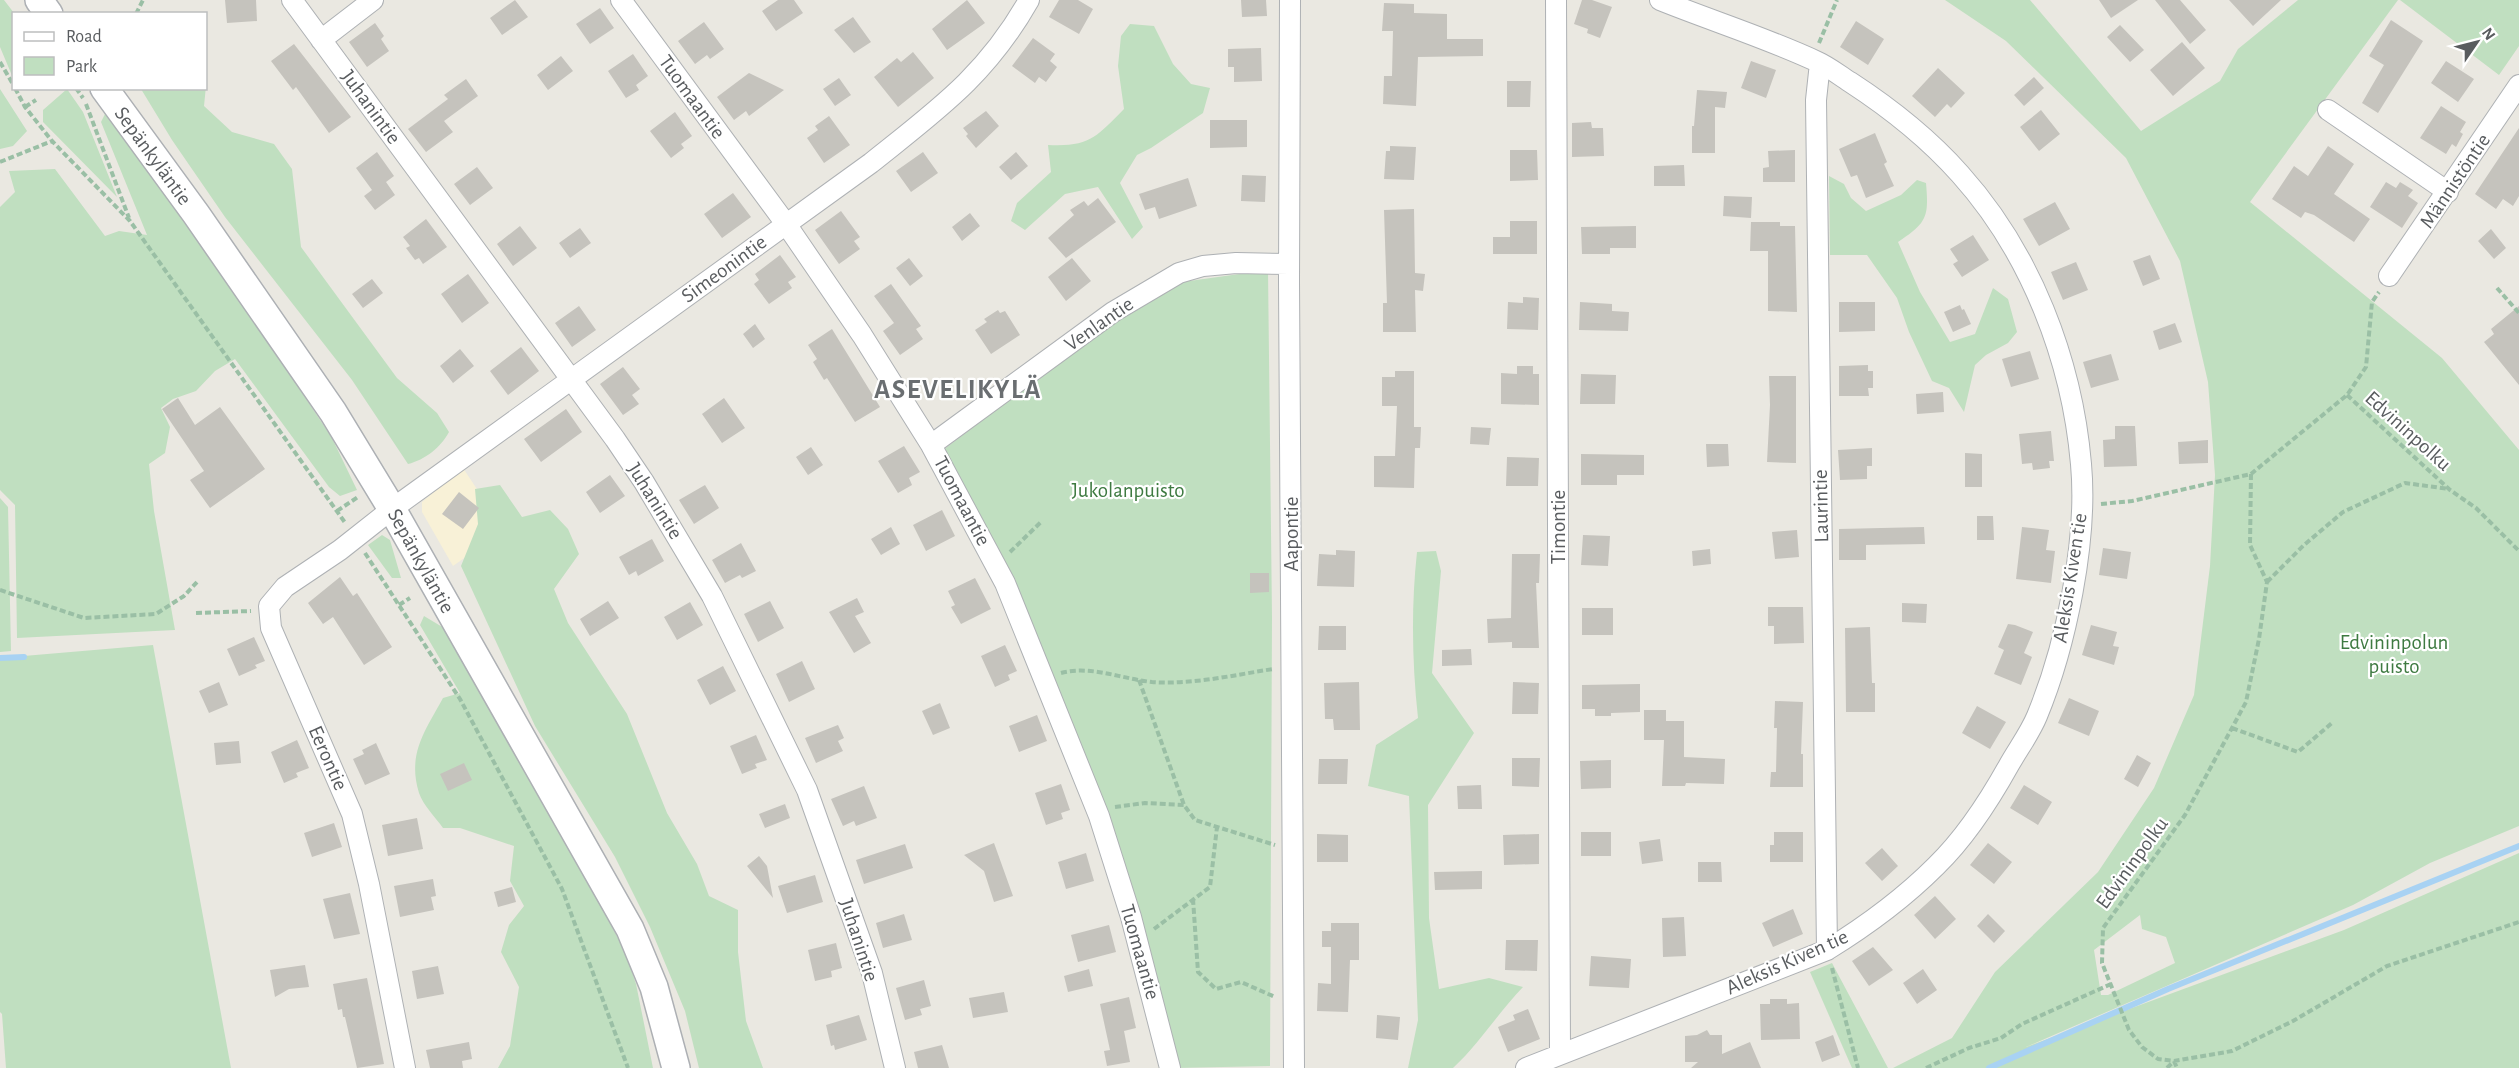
<svg xmlns="http://www.w3.org/2000/svg" width="2519" height="1068" font-family="'Alegreya Sans',sans-serif">
<style>
.commercial{fill:#f8f1d7}
.green{fill:#c0dfc0;fill-rule:evenodd}
.lines{fill:none;stroke-linecap:round;stroke-linejoin:round}
.stream{stroke:#a8d2f3;stroke-width:6}
.building{fill:#c5c3bd}
.street-casing{stroke:#aeb1b4;stroke-width:22}
.secondary-casing{stroke:#adb0b4;stroke-width:30}
.path{stroke:#9abfa5;stroke-width:4;stroke-dasharray:6 3;stroke-linecap:butt}
.street{stroke:#fff;stroke-width:20}
.secondary{stroke:#fff;stroke-width:27}
.labels{text-anchor:middle;dominant-baseline:central;stroke-width:4.5;stroke-linejoin:round;paint-order:stroke}
.street-label{font-size:21px;fill:#595c5f;stroke:#fff}
.park-label{font-size:21px;fill:#3e7a41;stroke:#fff}
.district-label{font-size:27px;font-weight:bold;letter-spacing:1.5px;fill:#6a6e71;stroke:#fff}
</style>
<rect width="100%" height="100%" fill="#eae8e1"/>
<path class="commercial" d="M463,468L504,530L453,566L422,512V502Z"/>
<path class="green" d="M0,0H4L14,13L13,78L0,47Z
M1945,0H2030L2141,131L2220,81L2238,49L2298,0H2398L2250,202L2442,358L2519,450V826L2430,863L2353,905L2026,1047L2344,930L2519,853V1068H1893L1952,1038L1995,972L2098,872L2154,788L2194,695L2210,566L2215,475L2208,382L2180,261L2126,158L2006,41ZM2140,915L2142,929L2166,937L2175,963L2108,995H2101L2094,950Z
M2400,0H2519V46L2499,75Z
M1130,24L1154,26L1173,64L1191,84L1210,88L1203,113L1151,148L1137,155L1120,183L1143,227L1132,239L1098,187L1065,194L1025,230L1011,221L1017,203L1051,172L1048,145C1090,147 1096,137 1124,109L1118,66L1121,36Z
M206,76H207L204,106L232,132L274,144L292,169L301,247L397,378L437,413L449,432C441,447 425,460 408,464L352,380L225,217L172,140L141,89L206,88Z
M0,89L27,131L13,146L0,149Z
M67,89L83,112L117,197L43,122V110Z
M105,114L212,257L332,438L357,490L340,496L329,487L235,359L215,371L196,391L173,399L161,408L170,427L165,453L149,464L154,511L175,630L17,638L15,505L0,490V207L15,192L9,171L55,169L105,236L119,231L147,235L101,122Z
M1829,176L1844,184L1851,198L1866,211L1901,195L1917,180L1926,183C1929,217 1927,223 1898,242L1920,292L1950,342L1975,334L1993,288L2008,299L2017,332L2008,343L1986,355L1975,365L1964,412L1949,388L1932,381L1909,332L1897,298L1867,255H1830Z
M1268,270L1272,617L1270,1066L1176,1068L1106,813L1015,581L943,450L1114,321L1182,282Z
M500,485L522,517L550,510L568,529L579,554L554,589L568,623L627,714L667,813L697,864L709,896L738,910V952L746,1021L763,1068H699L685,1011L650,927L615,857L535,726L461,566L478,524L475,489Z
M0,498L8,507L11,651L0,652Z
M382,535L390,540L401,578H392L368,545Z
M1436,551L1441,571L1432,673L1474,733L1428,805L1429,918L1439,989L1489,978L1523,987C1498,1013 1479,1044 1453,1068H1408L1418,1020L1409,796L1368,786L1376,745L1418,718C1412,663 1411,607 1417,552Z
M424,616L444,628L591,886L626,954L636,984L653,1068H498L510,1046L519,987L501,952L509,925L524,906L510,881L514,846L460,828H443C436,818 423,805 419,793C407,754 425,731 443,698L460,693L420,625Z
M153,645L231,1068H6L2,1014L0,1012V658Z
M1832,963L1888,1068H1852L1810,972Z"/>
<g class="lines">
<path class="stream" d="M0,658L24,657
M1989,1068L2168,989L2519,846"/>
</g>
<path class="building" d="M225,0H256L257,21L227,23Z
M515,0L528,17L502,35L490,18Z
M778,0H794L803,13L776,31L762,11Z
M967,0L985,23L947,50L932,29Z
M1059,0H1078L1093,9L1079,34L1049,17Z
M1241,0H1266L1267,16L1242,17Z
M1582,0H1592L1612,7L1600,38L1587,33L1588,29L1574,24Z
M2099,0H2138L2111,18Z
M2155,0H2180L2206,30L2190,44Z
M2229,0H2281L2253,26Z
M1384,3L1414,4V13L1447,14V39H1483V56L1418,57L1416,106L1383,104L1384,76H1392L1393,31H1382Z
M600,8L614,28L590,44L576,24Z
M853,17L871,42L854,53L834,30Z
M2391,20L2423,41L2378,113L2362,103L2384,65L2369,56Z
M1856,21L1884,39L1868,65L1840,47Z
M704,22L724,49L710,59L707,55L695,64L678,41Z
M375,23L384,36L381,39L389,51L367,67L349,42Z
M2120,25L2144,50L2130,62L2107,37Z
M1033,38L1055,54L1050,61L1057,67L1046,82L1039,77L1035,83L1012,66Z
M2182,42L2205,68L2173,96L2150,70Z
M294,44L351,117L329,133L296,87L293,90L271,61Z
M1261,48L1262,81L1234,82V67H1228V49Z
M913,52L934,78L898,107L874,77L897,58L901,62Z
M633,54L648,76L636,85L639,90L626,98L608,71Z
M561,56L573,71L548,90L537,75Z
M1751,61L1776,70L1766,98L1741,88Z
M2446,61L2474,79L2458,102L2431,83Z
M1938,68L1965,93L1951,108L1947,104L1935,117L1912,96Z
M749,73L784,90L749,116L746,111L734,120L717,97Z
M2034,77L2044,88L2024,106L2014,95Z
M839,78L851,95L835,106L823,89Z
M466,79L478,96L444,121L453,132L426,152L408,129L448,99L444,95Z
M1507,81H1531L1530,107H1507Z
M1697,90L1727,92L1725,108L1715,107V153H1692V126H1694Z
M2441,106L2466,122L2460,132L2463,134L2456,147L2452,144L2446,154L2420,138Z
M2041,110L2060,134L2039,151L2020,127Z
M986,111L999,126L976,148L966,136L968,134L963,128Z
M675,112L692,136L681,144L684,148L671,158L650,131Z
M829,116L850,145L824,163L807,138L818,130L815,126Z
M1210,120H1247V147L1210,148Z
M1591,122L1592,128H1603L1604,156L1572,157V123Z
M2519,128V196L2513,206L2503,199L2496,209L2475,194Z
M1875,133L1887,162L1884,164L1894,186L1866,198L1857,175L1851,177L1839,149Z
M1390,146L1416,147L1414,180L1384,179L1386,151H1390Z
M2328,146L2354,164L2334,194L2370,219L2354,242L2314,215L2305,212L2301,218L2272,199L2294,166L2308,176Z
M1510,150H1537L1538,180L1510,181Z
M1795,150V182H1763V168L1769,167L1768,151Z
M377,152L394,176L386,182L395,195L375,210L364,196L372,190L356,168Z
M923,152L938,173L911,192L896,171Z
M1016,152L1028,166L1011,180L999,167Z
M1684,165L1685,186H1654V166Z
M477,167L493,188L470,205L454,184Z
M1242,175L1266,176L1265,202L1241,201Z
M1188,178L1197,206L1159,219L1155,207L1145,210L1139,194Z
M2386,182L2396,188L2400,182L2413,190L2408,196L2418,203L2402,228L2370,207Z
M733,193L751,217L722,238L704,214Z
M1724,196L1752,197L1751,218L1723,216Z
M1098,198L1116,222L1066,258L1048,238L1074,215L1070,210L1084,201L1088,206Z
M2055,202L2070,229L2039,246L2023,219Z
M1414,209L1415,273L1425,274L1423,291L1415,290L1416,332H1383V303H1387L1384,210Z
M841,211L860,237L854,241L860,249L839,264L815,230Z
M970,213L980,226L962,241L952,227Z
M426,219L447,247L423,264L419,258L415,260L406,248L410,246L403,237Z
M1510,221H1537V254H1493V237H1510Z
M1751,222H1780V226H1795L1797,312L1768,311V251H1750Z
M520,226L537,248L513,266L497,244Z
M1636,226V248H1610V254H1582L1581,227Z
M580,228L591,243L570,258L559,243Z
M2491,229L2506,248L2494,259L2478,241Z
M1973,235L1989,260L1962,277L1953,264L1958,261L1950,249Z
M780,255L796,277L788,282L792,288L769,304L754,284L759,280L755,274Z
M2150,255L2160,279L2143,286L2133,261Z
M909,258L923,276L910,286L896,268Z
M1072,258L1091,281L1066,301L1048,277Z
M2076,262L2088,290L2063,300L2051,272Z
M468,274L489,303L462,323L441,294Z
M372,279L383,293L363,308L352,294Z
M891,284L921,326L916,329L923,339L900,355L883,331L894,323L874,296Z
M1523,297L1539,298L1538,330L1507,329L1508,302L1523,303Z
M1580,302L1612,304V311L1629,312L1628,331L1579,330Z
M1839,302H1875V331L1839,332Z
M1960,305L1962,310L1964,309L1971,324L1953,332L1944,312Z
M579,306L596,330L572,347L555,323Z
M2519,306V385L2484,342L2494,334L2491,329Z
M998,310L1000,313L1005,311L1020,335L991,354L975,330L987,322L984,319Z
M2175,323L2182,342L2159,350L2153,331Z
M755,324L765,339L753,348L743,334Z
M832,329L880,407L855,422L827,378L824,380L813,362L817,359L808,345Z
M521,347L539,371L508,395L490,371Z
M460,349L474,366L453,383L440,366Z
M2030,351L2039,379L2011,387L2002,359Z
M2111,354L2119,380L2091,388L2083,362Z
M1868,365V371H1873V388H1868L1869,396H1839V366Z
M1517,366H1533V374H1539V405L1501,404V373L1517,374Z
M623,367L640,389L632,395L639,404L623,415L600,384Z
M1395,371H1414V427H1421L1420,448H1415L1414,488L1374,487V456H1395L1397,406H1382V377H1395Z
M1581,374L1616,375L1615,404H1580Z
M1769,376H1796V463L1767,462L1770,405Z
M1943,392L1944,412L1917,414L1916,394Z
M178,398L195,425L220,407L265,469L210,508L190,480L204,471L162,409Z
M724,398L745,428L722,443L702,414Z
M566,409L582,432L541,462L524,439Z
M2115,426H2135L2137,466L2104,467L2103,440L2115,439Z
M1471,427L1491,428L1489,445L1470,444Z
M2051,431L2054,461H2049L2050,468L2033,470L2032,463L2022,464L2019,434Z
M2208,440V463L2179,464L2178,442Z
M1706,444H1728L1729,466L1707,467Z
M904,446L920,472L909,478L912,485L898,493L878,461Z
M811,447L823,465L808,475L796,457Z
M1872,448V466H1867V479L1840,480L1838,450Z
M1965,453L1982,454V487H1965Z
M1581,454L1644,455V475H1617V485H1581Z
M1507,457L1539,458L1538,486H1506Z
M610,475L625,496L600,513L586,492Z
M705,485L719,508L694,524L679,500Z
M459,492L479,508L463,529L442,514Z
M942,510L955,536L926,551L913,525Z
M1977,516H1993L1994,540H1977Z
M891,527L900,544L881,555L871,539Z
M1924,527L1925,544L1866,545V560H1839V529Z
M2022,527L2049,530L2046,550L2055,551L2051,583L2016,579Z
M1797,530L1799,557L1775,559L1772,532Z
M1583,535L1610,536L1608,566L1581,565Z
M652,539L664,561L638,576L636,571L629,575L619,557Z
M741,543L756,571L742,578L740,575L725,583L712,560Z
M2103,548L2131,552L2127,579L2099,575Z
M1710,549L1711,564L1693,566L1692,551Z
M1336,550L1355,551L1354,587L1317,586L1319,554L1336,555Z
M1512,554H1540L1539,583H1536L1539,648H1512V642L1488,643L1487,619L1511,618Z
M1250,573H1269V592L1250,593Z
M340,577L353,596L357,593L392,647L364,665L333,617L323,624L308,603Z
M975,578L991,609L961,624L951,607L955,605L948,591Z
M857,598L864,612L855,616L871,643L854,653L829,612Z
M608,601L619,618L590,636L580,619Z
M770,601L784,628L758,642L744,614Z
M690,602L703,625L677,640L664,617Z
M1902,603L1927,604L1926,623L1902,622Z
M1768,607H1803L1804,643L1774,644V626H1768Z
M1582,608H1613V635H1582Z
M2008,624L2015,625L2033,632L2024,653L2032,657L2021,685L1994,674L2004,650L1998,647Z
M2091,625L2117,632L2113,646L2119,647L2114,665L2082,655Z
M1319,626H1346V650H1318Z
M1870,627L1872,683H1875V712H1846L1845,628Z
M254,637L265,661L255,665L257,668L239,676L227,649Z
M1005,645L1017,671L1008,675L1010,680L995,687L981,656Z
M1471,649L1472,665L1442,666V650Z
M802,661L815,689L789,702L776,674Z
M723,666L736,691L710,705L697,680Z
M219,682L228,705L209,713L199,691Z
M1359,682L1360,730H1334L1333,719H1325L1324,683Z
M1513,682L1539,683L1538,714H1512Z
M1640,684V712L1611,713V716H1595V709H1582V685Z
M2069,698L2099,711L2089,736L2058,723Z
M1775,701L1803,702L1801,754H1803V787H1770L1771,772H1776L1777,728H1774Z
M940,703L950,728L933,735L922,711Z
M1977,706L2006,722L1990,749L1962,733Z
M1644,710H1666V721H1684V757L1725,759L1724,784L1686,783L1685,786H1662L1664,740H1644Z
M1037,715L1047,741L1019,752L1009,726Z
M838,725L844,738L838,741L843,751L816,763L805,738Z
M756,735L767,760L755,764L757,768L742,774L730,746Z
M297,740L309,768L296,773L298,777L284,783L271,752Z
M239,741L241,763L216,765L214,743Z
M376,743L390,774L365,785L353,759L364,754L362,750Z
M2137,755L2151,763L2138,787L2124,779Z
M1512,758H1540L1539,787L1512,786Z
M1319,759H1348L1347,784H1318Z
M1611,760V788L1581,789L1580,761Z
M464,763L472,780L448,791L440,774Z
M1061,784L1070,810L1061,813L1063,819L1046,825L1035,793Z
M1481,785L1482,809H1458L1457,786Z
M2024,785L2052,802L2038,825L2010,808Z
M864,786L877,818L856,826L854,821L843,826L831,799Z
M785,804L790,818L765,828L759,814Z
M417,818L423,849L388,856L382,825Z
M334,823L342,847L312,857L304,833Z
M1581,832H1611V856H1581Z
M1774,832H1803V862H1770V845H1774Z
M1317,834L1348,835V862H1317Z
M1539,834V864L1504,865L1503,835Z
M1660,839L1663,861L1642,864L1639,842Z
M994,843L1013,896L994,902L984,871L964,855Z
M1988,843L2012,862L1994,884L1970,865Z
M905,844L913,868L864,884L856,860Z
M1882,848L1898,866L1882,881L1865,863Z
M1086,853L1094,881L1066,889L1058,862Z
M759,856L767,866L773,898L747,866Z
M1698,862H1721L1722,882H1698Z
M1482,871V889L1435,890L1434,872Z
M815,875L823,902L787,913L778,886Z
M433,879L436,896L431,897L434,910L400,917L394,886Z
M512,887L516,902L498,907L494,892Z
M350,893L360,934L334,939L323,899Z
M1935,896L1956,919L1935,939L1914,915Z
M1793,909L1803,934L1773,947L1762,923Z
M904,914L912,940L883,948L876,923Z
M1988,914L2005,931L1994,943L1977,926Z
M1684,917L1686,956L1663,957L1662,918Z
M1331,923H1359V960H1350L1348,1012L1317,1011L1318,983L1331,984V947H1322V931H1331Z
M1109,925L1116,952L1078,962L1071,935Z
M1506,940H1538L1537,971L1505,970Z
M836,943L842,968L831,971L832,977L815,981L808,950Z
M1873,947L1893,970L1869,986L1852,961Z
M1591,956L1631,959L1629,988L1589,986Z
M305,965L309,987L289,989L275,997L270,970Z
M438,966L444,994L417,999L412,971Z
M1089,969L1093,986L1068,992L1064,976Z
M1923,969L1937,990L1917,1004L1903,983Z
M367,978L384,1064L357,1068L345,1017H343L342,1009L338,1010L333,984Z
M924,980L931,1006L920,1009L922,1015L905,1020L896,988Z
M1004,992L1008,1012L973,1018L969,998Z
M1129,997L1136,1028L1124,1031L1130,1062L1107,1066L1104,1051L1110,1050L1100,1004Z
M1770,999H1787V1004L1799,1003L1800,1039L1761,1040L1760,1004H1770Z
M1528,1009L1540,1039L1508,1052L1498,1027L1515,1020L1513,1015Z
M859,1015L867,1040L835,1050L834,1045L831,1046L826,1025Z
M1377,1015L1400,1017L1398,1040L1376,1038Z
M1707,1030L1710,1035H1722V1054L1750,1042L1761,1068H1691L1698,1062H1685V1036L1697,1035Z
M1833,1035L1840,1055L1822,1062L1815,1042Z
M469,1042L472,1059L462,1061L463,1068H430L426,1050Z
M942,1045L949,1068H918L914,1052Z"/>
<g class="lines">
<g class="street-casing">
<path id="street" d="M292,0L615,439L644,482L712,596L807,790L872,973L895,1068
M621,0L786,224L862,335L931,445L1005,583L1099,816L1131,917L1170,1068
M1290,0L1289,282L1294,1068
M1556,0L1560,1054
M321,40L373,0
M1820,63L1816,100L1827,950
M2328,110L2448,192
M2389,276L2519,85
M931,445L1113,312L1179,273L1203,266L1236,263L1289,264
M405,1068L369,884L352,814L271,628L269,606L285,587L340,550L392,509L871,163C937,110 986,76 1029,0
M1526,1068L1827,950C1866,926 1903,899 1936,866C1966,837 1989,801 2009,765C2018,749 2030,733 2037,716C2066,646 2088,540 2081,464C2072,360 2031,253 1960,174C1928,138 1890,108 1850,82C1839,75 1829,67 1818,62C1767,38 1712,21 1660,0"/>
</g>
<g class="secondary-casing">
<path id="secondary" d="M39,0L49,14
M104,88L196,214L333,412L392,509L630,929L654,987L676,1068"/>
</g>
<path class="path" d="M136,14L143,0
M1819,43L1837,0
M0,62L14,86
M15,88L25,107L52,141L130,221L346,524
M76,88L83,98
M86,104L129,218
M25,107L36,100
M0,162L52,141
M2497,288L2519,313
M2347,395L2450,490L2476,508L2519,551
M2251,474L2250,545L2267,582L2259,639L2246,702L2185,815L2103,928L2102,963L2129,1030L2142,1047L2158,1059L2174,1061L2232,1051L2293,1021L2387,966L2519,922
M2101,504L2132,501L2251,474L2347,395L2366,367L2372,302L2379,292
M337,511L358,497
M1010,552L1041,522
M365,553L460,699L562,889L628,1068
M2267,582L2304,545L2343,512L2405,483L2449,489
M0,590L84,618L156,614L184,596L197,582
M399,605L410,598
M196,613L251,611
M1061,673C1091,665 1122,679 1152,682C1192,685 1234,675 1273,669
M1139,680L1184,805L1195,820L1275,845
M2232,728L2298,752L2332,723
M1115,807L1145,803L1184,805
M1193,899L1198,972L1216,989L1241,982L1275,997
M1154,929L1210,887L1217,827
M1832,968L1858,1068
M2174,1061L2177,1068
M1926,1068L1969,1048L2001,1038L2022,1024L2111,984
M2167,1068L2173,1062"/>
<use href="#street" class="street"/>
<use href="#secondary" class="secondary"/>
</g>
<g class="labels">
<g class="street-label">
<text transform="translate(692 97) rotate(54)">Tuomaantie</text>
<text transform="translate(371 107) rotate(54)">Juhanintie</text>
<text transform="translate(153 156) rotate(54)">Sepänkyläntie</text>
<text transform="translate(2455 181) rotate(-56)">Männistöntie</text>
<text transform="translate(724 269) rotate(-36)">Simeonintie</text>
<text transform="translate(1099 324) rotate(-35)">Venlantie</text>
<text transform="translate(2408 431) rotate(42)">Edvininpolku</text>
<text transform="translate(655 501) rotate(58)">Juhanintie</text>
<text transform="translate(962 501) rotate(62)">Tuomaantie</text>
<text transform="translate(1821 506) rotate(-91)">Laurintie</text>
<text transform="translate(1558 527) rotate(-90)">Timontie</text>
<text transform="translate(1291 534) rotate(-90)">Aapontie</text>
<text transform="translate(421 561) rotate(61)">Sepänkyläntie</text>
<text transform="translate(2070 578) rotate(-81)">Aleksis Kiven tie</text>
<text transform="translate(328 758) rotate(66)">Eerontie</text>
<text transform="translate(2132 863) rotate(-54)">Edvininpolku</text>
<text transform="translate(859 940) rotate(72)">Juhanintie</text>
<text transform="translate(1140 952) rotate(74)">Tuomaantie</text>
<text transform="translate(1787 962) rotate(-24)">Aleksis Kiven tie</text>
</g>
<g class="park-label">
<text x="1128" y="490">Jukolanpuisto</text>
<text x="2394" y="642">Edvininpolun<tspan x="2394" dy="24">puisto</tspan></text>
</g>
<g class="district-label">
<text x="958" y="389">ASEVELIKYLÄ</text>
</g>
</g>
<rect x="12" y="12" width="195" height="78" fill="#ffffff" stroke="#bdbebf" stroke-width="1.5"/>
<rect x="24" y="32" width="30" height="9" fill="#ffffff" stroke="#bdbebf" stroke-width="1.5"/>
<text x="66" y="42" font-size="18" fill="#595c5f">Road</text>
<rect x="24" y="57" width="30" height="18" fill="#c0dfc0" stroke="#bdbebf" stroke-width="1.5"/>
<text x="66" y="72" font-size="18" fill="#595c5f">Park</text>
<g transform="translate(2477 42) rotate(55)" stroke="#ffffff" stroke-width="4.5" paint-order="stroke">
<path d="M0-4.5L10 22L0 15L-10 22Z" fill="#595c5f"/>
<text y="-9" font-size="16" font-weight="bold" text-anchor="middle" fill="#595c5f">N</text>
</g>
</svg>
